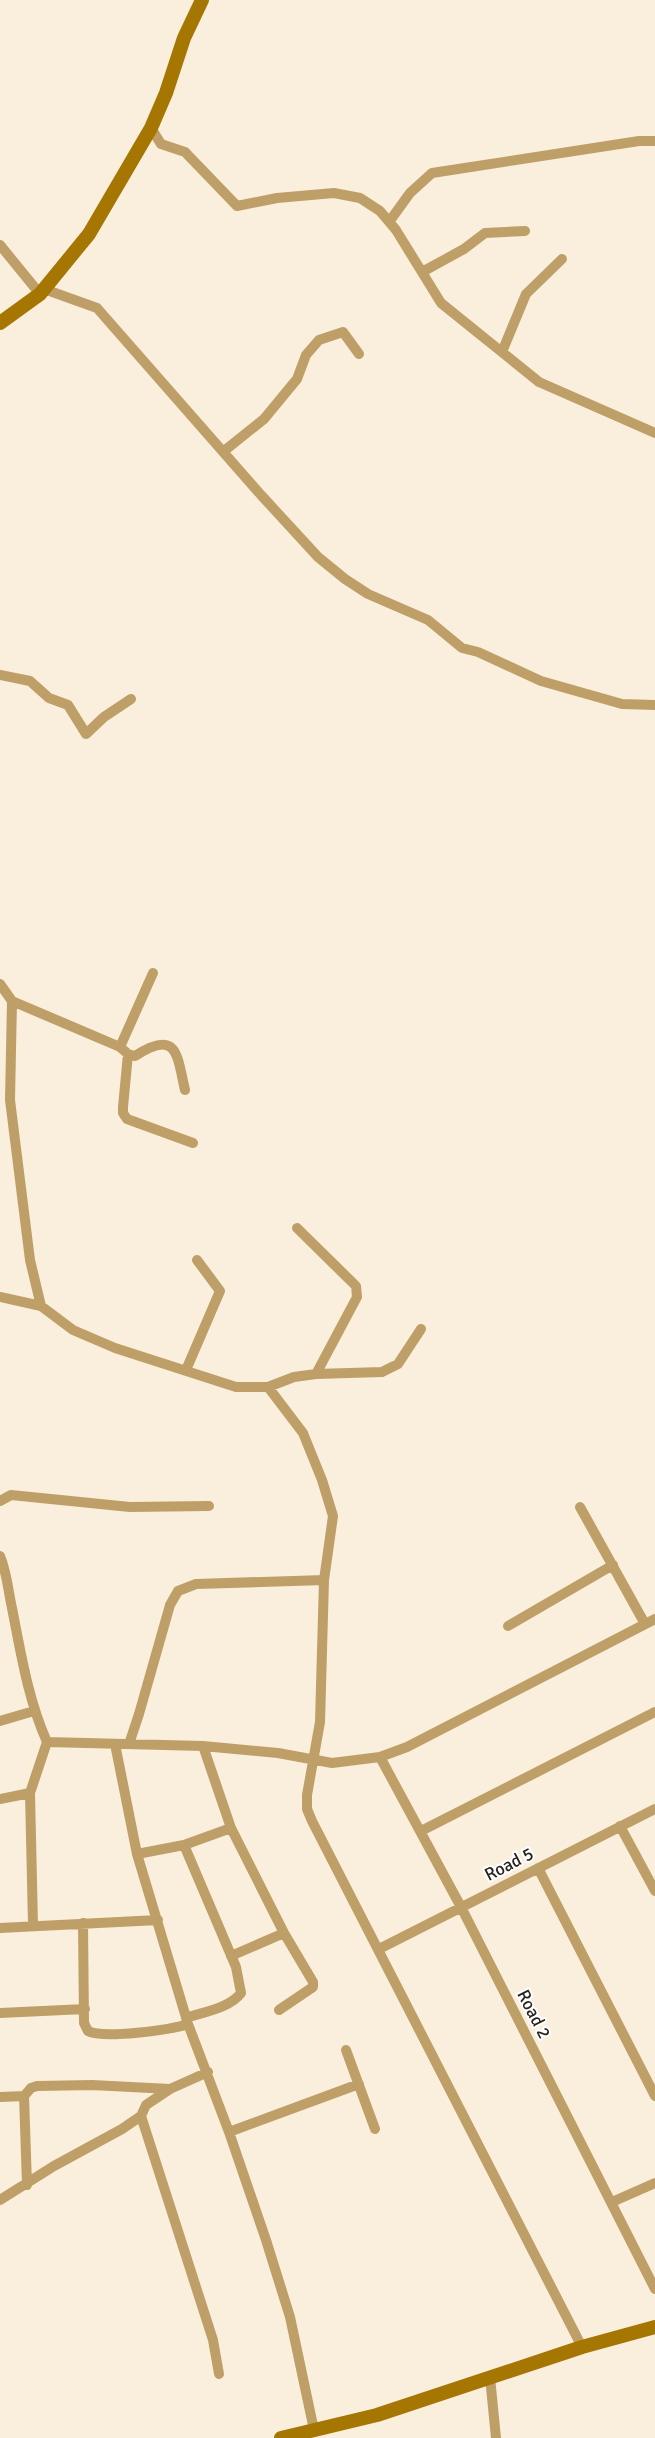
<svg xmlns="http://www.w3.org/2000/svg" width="655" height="2438" font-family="Signika,sans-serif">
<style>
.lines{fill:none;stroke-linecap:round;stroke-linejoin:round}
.street{stroke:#bf9f68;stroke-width:10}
.secondary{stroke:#a57601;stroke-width:14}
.labels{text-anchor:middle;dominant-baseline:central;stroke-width:4;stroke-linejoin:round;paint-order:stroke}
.street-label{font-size:18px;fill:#27231d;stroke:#fff}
</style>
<rect width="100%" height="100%" fill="#faefdd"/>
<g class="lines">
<path class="street" d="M151,128L161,144L185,152L237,206L277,198L334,193L360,198L380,211L396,230L441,303L539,382L655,433
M389,222L410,193L432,173L639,141H655
M0,245L40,294
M422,272L464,249L485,233L525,231
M44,289L97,308L261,495L318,557L345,579L368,594L428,620L462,648L478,652L541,681L622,704L655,705
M502,352L526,294L562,259
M224,451L264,419L297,379L306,355L319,340L343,332L359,354
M0,675L30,681L49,698L68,705L86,734L104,717L131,699
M0,984L12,1001L120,1047L128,1054L135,1056C178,1028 177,1056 185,1090
M12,1001L10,1100L30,1260L41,1306
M120,1047L153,973
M128,1054L123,1107V1113L127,1119L193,1143
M297,1228L356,1286L357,1297L316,1374
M0,1297L41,1306L73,1330L115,1348L236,1387H268L294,1377L316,1374L382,1372L398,1364L421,1329
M186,1370L220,1291L197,1260
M268,1387L303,1433L322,1480L333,1516L324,1580L320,1722L307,1795V1809L312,1821L582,2347
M0,1501L11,1495L130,1507L209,1506
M580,1507L645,1624
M0,1556C7,1573 8,1590 12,1608C21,1654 28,1699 47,1742L203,1746L278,1753L332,1763L380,1757L407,1747L655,1619
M508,1626L613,1565
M0,1721L34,1711
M115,1744L137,1854L188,2024L229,2132L266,2240L290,2317L314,2430
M129,1744L139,1714L170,1605L178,1591L196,1584L324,1580
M203,1746L231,1828L284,1933L313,1982V1987L279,2010
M380,1757L461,1907L655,2289
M0,1799L30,1793
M620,1826L655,1891
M421,1831L655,1712
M184,1845L236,1967L241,1993C230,2008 203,2012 186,2018
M137,1854L184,1845L231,1828
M538,1868L655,2096
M83,1923L84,2023L88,2031C103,2039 171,2030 188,2024
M33,1925L30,1793L47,1742
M0,1928L158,1920
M379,1949L655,1809
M231,1956L284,1933
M0,2013L85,2009
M346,2050L375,2129
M0,2097L24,2096
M141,2116L213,2340L219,2374
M229,2132L359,2084
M27,2185L24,2096L31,2088L37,2086L92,2085L170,2089
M0,2200L54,2166L122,2129L141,2116L146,2105L170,2089L208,2072
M612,2202L655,2183
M490,2377L496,2438"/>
<path class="secondary" d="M0,323L40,294L89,234L151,128L166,93L184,38L202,0
M281,2438L377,2415L582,2347L655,2327"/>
</g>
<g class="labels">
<g class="street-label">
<text transform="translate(509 1864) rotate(-27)">Road 5</text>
<text transform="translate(534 2014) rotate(63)">Road 2</text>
</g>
</g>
</svg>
